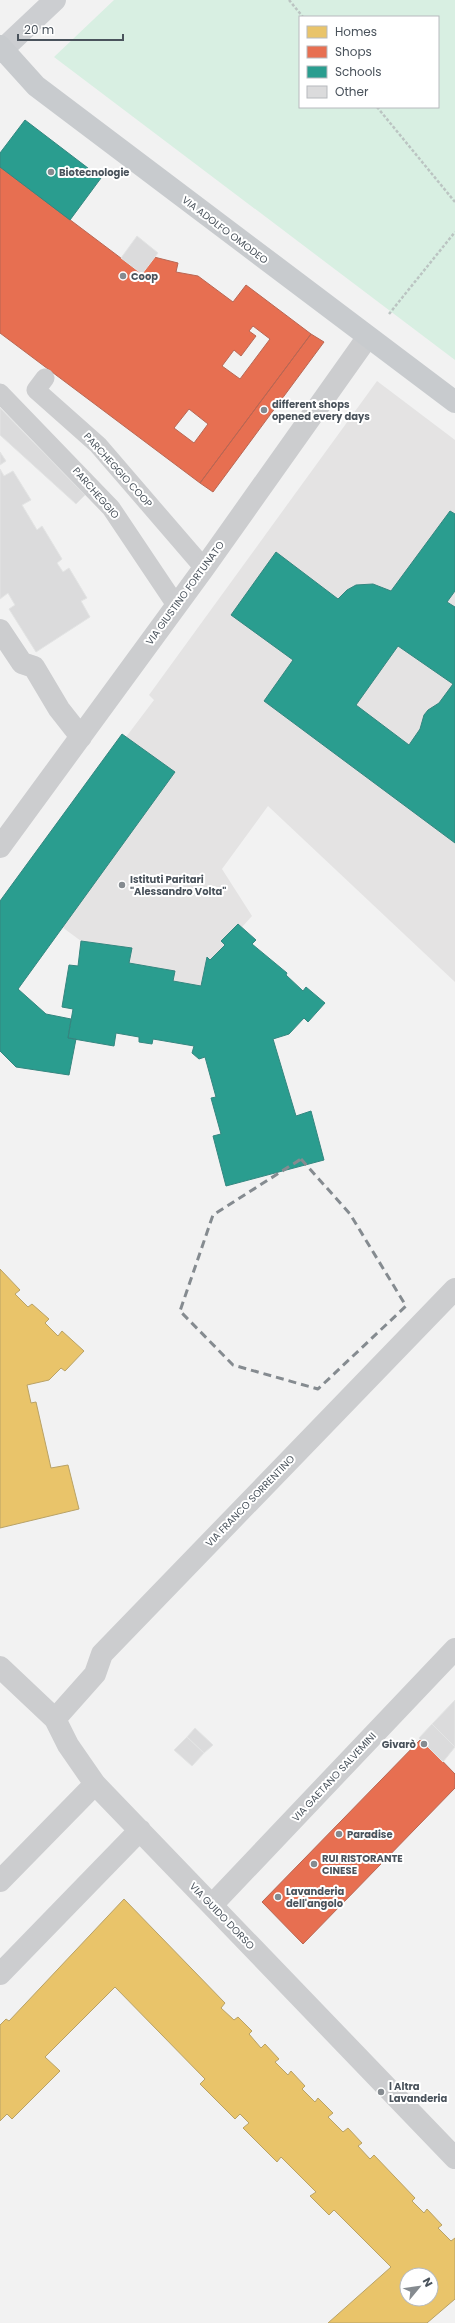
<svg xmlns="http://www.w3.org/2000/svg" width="455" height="2323" font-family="Poppins,sans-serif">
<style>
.education{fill:#e4e3e3}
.green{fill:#d8efe2;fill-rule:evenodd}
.homes{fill:#e9c46a;stroke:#b9a266;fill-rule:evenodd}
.shops{fill:#e76f51;stroke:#b86754;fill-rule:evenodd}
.schools{fill:#2a9d8f;stroke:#348780;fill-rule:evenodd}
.building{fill:#dbdbdc;stroke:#e3e4e4}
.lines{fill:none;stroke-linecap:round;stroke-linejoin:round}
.path{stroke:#bbc4c2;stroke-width:2.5;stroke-dasharray:3 2;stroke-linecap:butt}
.lane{stroke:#cccdcf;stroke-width:19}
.street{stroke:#cccdcf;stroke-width:22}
.secondary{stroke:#ccced1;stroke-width:22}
.primary{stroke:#c8cbce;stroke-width:22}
.marked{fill:none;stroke:#858b90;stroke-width:3;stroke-dasharray:8 5;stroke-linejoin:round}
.poi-dot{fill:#858b90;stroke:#fff;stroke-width:1.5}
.labels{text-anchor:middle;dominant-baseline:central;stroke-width:4;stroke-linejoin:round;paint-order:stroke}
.poi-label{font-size:10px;font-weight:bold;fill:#4a535c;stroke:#fff;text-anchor:start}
.street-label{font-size:10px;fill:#4a535c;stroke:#fff}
</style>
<rect width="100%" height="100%" fill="#f2f2f2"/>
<path class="education" d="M377,381L455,440V982L268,806L222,869L252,916L242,927L238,924L221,941L225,945L210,960L207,958L201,986L173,981L175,971L129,963L132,948L81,941L62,927L18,989L46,1014L71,1019L76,1039L69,1075L16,1067L0,901L122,734L126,737L154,700L149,695Z"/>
<path class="green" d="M114,0H455V360L54,57ZM300,17H438V107H300Z"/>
<path class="homes" d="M0,1269L20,1290L15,1294L28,1307L32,1304L49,1319L45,1323L58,1336L62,1331L84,1351L65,1371L61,1368L49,1380L27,1385L31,1403L36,1402L51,1468L68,1465L79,1509L0,1528Z
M124,1899L225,2003L221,2008L234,2020L238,2017L252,2031L249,2034L261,2048L265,2044L279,2059L275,2062L288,2075L291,2071L305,2086L302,2089L315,2102L318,2098L333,2113L328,2117L343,2132L348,2128L362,2143L358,2146L370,2159L374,2155L415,2198L412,2201L424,2213L427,2209L442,2225L438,2228L451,2241L455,2238V2299L427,2323H328L391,2267L334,2210L329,2215L310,2196L316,2192L281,2157L277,2162L243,2128L249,2123L240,2114L235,2119L200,2084L205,2079L115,1987L45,2057L60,2071L12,2119L7,2114L0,2121V2025L6,2019L9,2021ZM407,2275H431V2299H407Z"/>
<path class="shops" d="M0,167L142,274L154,257L178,263L176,272L198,276L233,302L246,285L311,334L200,483L0,333ZM253,326L270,339L240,379L222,366L234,350L241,356L256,336L249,331ZM189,409L208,424L194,443L174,428Z
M311,334L324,342L213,492L200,483Z
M421,1739L455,1774V1788L303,1944L262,1902Z"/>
<path class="schools" d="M25,120L101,178L70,220L0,167V153Z
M450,511L455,514V591L447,602L455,607V843L264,701L293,660L231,615L276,552L338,599L347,590L356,585L373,584L391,591ZM398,646L453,684L439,703L428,710L424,715L420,729L409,745L356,705Z
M122,734L175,772L18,989L46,1014L71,1019L68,1038L76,1039L69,1075L16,1067L0,1051V901Z
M238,924L256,940L252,944L287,973L286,975L303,991L306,987L325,1003L308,1022L304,1018L289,1034L273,1039L296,1116L311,1111L324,1160L226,1186L213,1136L221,1134L211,1098L216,1097L205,1057L199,1059L192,1053L194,1046L153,1039L152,1044L139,1042V1037L116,1033L114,1046L68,1038L73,1009L62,1007L69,965L78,966L81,941L132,948L129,963L175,971L173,981L201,986L207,957L210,960L225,945L221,941Z"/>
<path class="building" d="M137,236L158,253L142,274L121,258Z
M0,408L85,495L76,504L0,435Z
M0,452L6,461L0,465Z
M0,469L4,476L13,471L31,500L22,505L37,530L42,526L62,559L57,563L63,572L69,568L87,598L81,601L90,617L36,652L9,609L15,605L8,593L0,599Z
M455,1700V1747L432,1724Z
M432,1724L455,1747L443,1762L419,1738Z
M195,1728L213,1745L204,1753L187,1737Z
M187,1737L204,1753L192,1766L174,1750Z"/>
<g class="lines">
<path class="path" d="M289,0L303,17
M377,107L455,202
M389,314L455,232"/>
<path class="lane" d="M45,378L36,390L98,445L204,568
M0,393L111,508L176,605"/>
<path class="street" d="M0,630L22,663L34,667L59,709L81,737
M0,847L204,568L367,338
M0,1667L55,1719L68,1745L95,1784L455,2158
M55,1719L95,1674L102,1654L455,1289
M0,1881L95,1784
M212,1905L455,1649
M0,1974L140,1830"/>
<path class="secondary" d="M0,52L55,0"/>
<path class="primary" d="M0,46L36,86L455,402"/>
</g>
<path class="marked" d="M301,1159L350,1214L406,1306L318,1389L233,1365L180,1311L213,1215Z"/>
<g class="poi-dot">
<circle cx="51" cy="172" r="4"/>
<circle cx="123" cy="276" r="4"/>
<circle cx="264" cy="410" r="4"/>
<circle cx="122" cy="885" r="4"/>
<circle cx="424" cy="1744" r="4"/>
<circle cx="339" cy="1834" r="4"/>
<circle cx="314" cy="1864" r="4"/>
<circle cx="278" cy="1897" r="4"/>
<circle cx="381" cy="2092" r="4"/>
</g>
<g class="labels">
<g class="poi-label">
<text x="59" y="172">Biotecnologie</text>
<text x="131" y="276">Coop</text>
<text x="272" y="404">different shops<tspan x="272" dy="12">opened every days</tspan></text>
<text x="130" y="879">Istituti Paritari<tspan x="130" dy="12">"Alessandro Volta"</tspan></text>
<text x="416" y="1744" text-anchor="end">Givarò</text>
<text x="347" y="1834">Paradise</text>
<text x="322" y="1858">RUI RISTORANTE<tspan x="322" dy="12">CINESE</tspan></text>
<text x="286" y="1891">Lavanderia<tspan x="286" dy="12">dell'angolo</tspan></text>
<text x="389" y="2086">l Altra<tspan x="389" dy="12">Lavanderia</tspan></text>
</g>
<g class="street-label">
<text transform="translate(225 230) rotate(37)">VIA ADOLFO OMODEO</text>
<text transform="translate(118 470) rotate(48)">PARCHEGGIO COOP</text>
<text transform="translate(96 493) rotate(49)">PARCHEGGIO</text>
<text transform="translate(185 593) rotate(-54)">VIA GIUSTINO FORTUNATO</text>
<text transform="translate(250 1501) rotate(-46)">VIA FRANCO SORRENTINO</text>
<text transform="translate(334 1777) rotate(-47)">VIA GAETANO SALVEMINI</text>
<text transform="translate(222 1916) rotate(46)">VIA GUIDO DORSO</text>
</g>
</g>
<rect x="299" y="16" width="140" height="92" fill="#ffffff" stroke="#b7babe"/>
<rect x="307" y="26" width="20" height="12" fill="#e9c46a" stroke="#b7babe"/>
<text x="335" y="36" font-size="12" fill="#4a535c">Homes</text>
<rect x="307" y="46" width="20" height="12" fill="#e76f51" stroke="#b7babe"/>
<text x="335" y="56" font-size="12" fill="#4a535c">Shops</text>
<rect x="307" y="66" width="20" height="12" fill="#2a9d8f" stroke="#b7babe"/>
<text x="335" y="76" font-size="12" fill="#4a535c">Schools</text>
<rect x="307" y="86" width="20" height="12" fill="#dbdbdc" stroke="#b7babe"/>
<text x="335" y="96" font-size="12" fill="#4a535c">Other</text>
<g transform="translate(419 2287) rotate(61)"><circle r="19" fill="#ffffff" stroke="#b7babe"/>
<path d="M0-3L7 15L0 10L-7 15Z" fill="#858b90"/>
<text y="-6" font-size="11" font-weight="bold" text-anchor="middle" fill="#4a535c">N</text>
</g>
<path d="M18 34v6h105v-6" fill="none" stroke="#4a535c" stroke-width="2"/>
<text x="24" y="34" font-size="12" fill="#4a535c" stroke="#ffffff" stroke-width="3" paint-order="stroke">20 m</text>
</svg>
